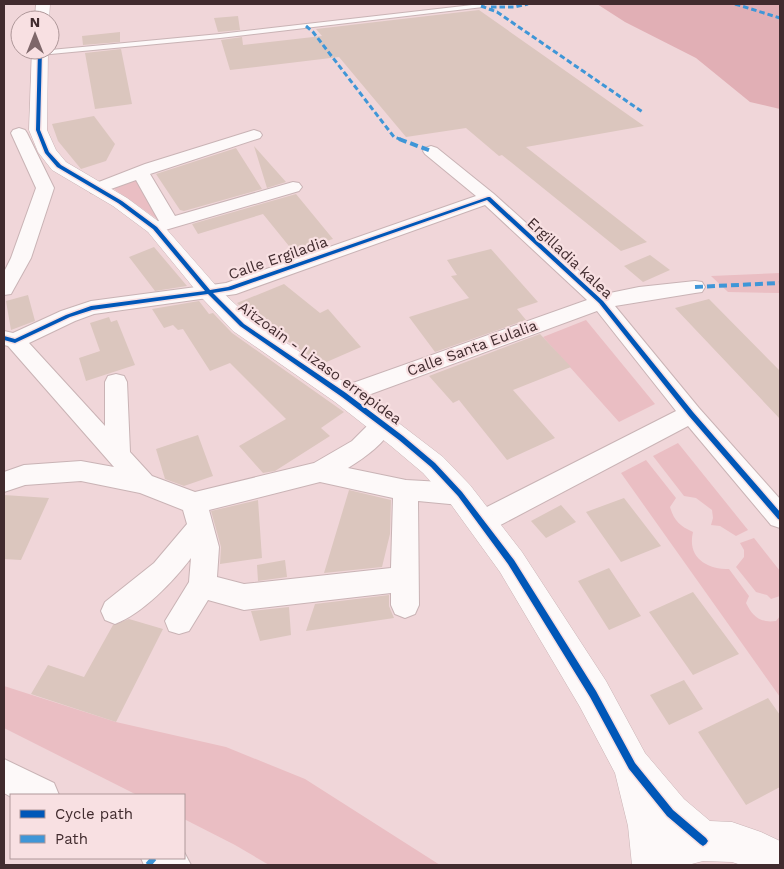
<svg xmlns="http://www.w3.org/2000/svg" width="784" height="869" font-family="'Work Sans',sans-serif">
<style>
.green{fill:#eabec3}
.forest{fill:#e1afb5}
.building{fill:#dbc6be}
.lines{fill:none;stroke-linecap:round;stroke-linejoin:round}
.service-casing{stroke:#c9b3b5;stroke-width:2}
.minor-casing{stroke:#c9b3b5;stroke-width:2}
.tertiary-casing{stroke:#c9b3b5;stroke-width:1}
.service{fill:#fdf9f9;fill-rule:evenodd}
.minor{fill:#fdf9f9;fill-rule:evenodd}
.tertiary{fill:#fdf9f9;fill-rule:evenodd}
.quiet-far2{stroke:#3f96d7;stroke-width:3;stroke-dasharray:5.5 3;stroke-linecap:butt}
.quiet-far1{stroke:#3f96d7;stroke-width:4;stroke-dasharray:8 4;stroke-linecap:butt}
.quiet{stroke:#3f96d7;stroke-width:6;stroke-dasharray:13 6;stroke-linecap:butt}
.cycleway-casing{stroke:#f8e0e2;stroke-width:3}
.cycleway{fill:#0057b8;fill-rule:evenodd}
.labels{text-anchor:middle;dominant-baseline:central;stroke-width:4.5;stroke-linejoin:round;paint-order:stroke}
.street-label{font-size:15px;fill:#412b2e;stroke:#f8e0e2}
</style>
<rect width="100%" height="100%" fill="#f0d6d9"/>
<path class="green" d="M132,180L136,181L158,217L157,219L114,189L115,186Z
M780,273V293L728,292L711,276Z
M586,320L655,404L619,422L543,337Z
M678,443L748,530L736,536L720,526L711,525L713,518L712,510L696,498L684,496L653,456Z
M646,460L676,498L670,507C674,521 680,526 693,532C687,557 706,569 729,569L749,596L746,603C753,617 760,623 776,621L780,616V697L621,473Z
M754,538L780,571V596L771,599L767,595L756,592L736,567L744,557V550L740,543Z
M4,686L116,722L226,747L305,779L440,865H269L235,845L184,819V795H137L4,728Z"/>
<path class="forest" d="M597,4H780V109L750,102L696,58L625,22Z"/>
<path class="building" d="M479,10L644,126L526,147L647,242L621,251L502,155L499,156L466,128L406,137L339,57L230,70L221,40L242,37L243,45L322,36L316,29Z
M238,16L240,30L218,32L214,18Z
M120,32V42L83,45L82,36Z
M121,49L132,104L95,109L85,53Z
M94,116L115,144L106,161L81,169L58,141L52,124Z
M254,146L286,182L267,188Z
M236,148L262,189L184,211L180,210L156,174Z
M296,194L333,239L293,251L263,214L198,234L192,224Z
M154,247L187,286L155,291L129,257Z
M491,249L538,302L517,309L526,320L435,352L409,317L469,298L451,276L457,275L447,260Z
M650,255L670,270L643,282L624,266Z
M284,284L320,313L328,309L361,347L322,364L252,318L237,303Z
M28,295L35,321L11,330L6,301Z
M709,299L780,371V419L675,308Z
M199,301L209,314L213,313L232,333L344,412L321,428L330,436L275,471L263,473L239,446L286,419L230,363L210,371L183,329L178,330L173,325L164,328L152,309Z
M109,317L111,322L117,320L135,365L86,381L79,358L100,351L90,323Z
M540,334L571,367L513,390L555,438L507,460L459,400L453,403L429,376Z
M198,435L213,476L184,486L165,479L156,449Z
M349,490L391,500L390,534L382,567L324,573Z
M4,495L49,498L21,560L4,559Z
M624,498L661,546L621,562L586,512Z
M258,500L262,558L220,564L221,547L211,511Z
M561,505L576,522L546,538L531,521Z
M285,560L287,577L258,581L257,565Z
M609,568L641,616L609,630L578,581Z
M693,592L739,654L693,675L649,612Z
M389,595V606L394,618L306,631L315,604Z
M289,607L291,635L260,641L251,611Z
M129,619L163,629L116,722L31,694L48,665L84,677L113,625Z
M684,680L703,709L669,725L650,695Z
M768,698L780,715V787L746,805L698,732Z"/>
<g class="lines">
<g class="service-casing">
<path id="service" d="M481,4L484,6L483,7L220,38L40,55L36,53L40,51L220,34Z"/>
</g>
<g class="minor-casing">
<path id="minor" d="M19,128L25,130L27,133L54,188L31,258L11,294L4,295V272L11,258L36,188L11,133L13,130Z
M254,130L260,132L262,135L260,138L150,174L175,216L293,182L299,183L302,187L299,191L155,233L149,232L146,228L149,224L159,221L136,180L97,194L91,193L88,189L91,185L145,164Z
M431,146L437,148L494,194L605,294L639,287L695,281L702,282L705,287L702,292L695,293L615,306L699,408L780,499V528L771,525L688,426L491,530L482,533L473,530L469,522L473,514L676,411L597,311L352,401L344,403L336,401L333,395L336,389L587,300L485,205L236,294L94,314L75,321L29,343L105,426V382L108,376L116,374L124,376L127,382L130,452L152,476L195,492L314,463L352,441L375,418L383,415L391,418L395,424C384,444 367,456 348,468L406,480L460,483L469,487L473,494L469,501L460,505L418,501L419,605L415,614L405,618L395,614L391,605V593L244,610L208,600L189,631L179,634L169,631L165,621L189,582L191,558C174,581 142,614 115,624L105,620L101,611L105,602L154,563L187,524L183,510L140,493L81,481L25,485L4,492V472L24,465L81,461L114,467L8,346L4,345V331L13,333L61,311L91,301L226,283L476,196L425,154L423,151L425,148ZM320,482L393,498L391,568L244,584L217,577L219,547L209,510Z
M4,759L54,783L59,795L11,797L4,793Z
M184,852L191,865H144L141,858H184Z"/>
</g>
<g class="tertiary-casing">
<path id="tertiary" d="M36,4H50L49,20H35Z
M32,50H48L47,130L56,150L66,162L127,198L162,224L218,288L251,319L353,388L443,457L470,485L522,552L606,681L645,753L684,799L710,821L732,822L761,832L780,841V865H741L732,862L703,861L688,865H632L628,826L615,773L580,707L500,572L450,503L423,473L391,446L335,402L233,331L202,298L148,232L113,206L52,170L38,152L29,130Z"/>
</g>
<use href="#service" class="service"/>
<use href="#minor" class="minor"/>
<use href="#tertiary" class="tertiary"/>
<path class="quiet-far2" d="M735,4L780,18
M481,6L497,12L644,113
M491,7H514L528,4
M306,26L313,32L394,137L403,140"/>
<path class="quiet-far1" d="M399,139L431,151
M695,287L780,283"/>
<path class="quiet" d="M148,865L154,858"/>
<g class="cycleway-casing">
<path id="cycleway" d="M38,50H42L40,130L49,152L61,165L122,201L157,227L210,290L228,287L488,197H490L603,301L693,412L780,512V520L778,519L689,416L599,303L487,200L231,290L213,293L244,324L346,393L403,436L435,463L462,492L514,560L596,691L635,763L673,810L706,838L708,841L706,844L703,846L700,844L667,816L629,769L590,697L508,564L458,496L431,467L399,440L342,397L240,326L208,294L92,310L70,317L17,342L15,343L4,340V336L15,339L66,315L91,306L205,291L153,229L118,203L57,167L45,153L36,130Z"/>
</g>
<use href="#cycleway" class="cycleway"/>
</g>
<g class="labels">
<g class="street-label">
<text transform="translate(278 258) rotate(-19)">Calle Ergiladia</text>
<text transform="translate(570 258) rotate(43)">Ergilladia kalea</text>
<text transform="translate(472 348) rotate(-20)">Calle Santa Eulalia</text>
<text transform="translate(320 363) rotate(36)">Aitzoain - Lizaso errepidea</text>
</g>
</g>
<rect width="784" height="869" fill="none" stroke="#412b2e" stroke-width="10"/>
<rect x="10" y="794" width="175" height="65" fill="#f8e0e2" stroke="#af989a"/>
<rect x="20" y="810" width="25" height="8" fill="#0057b8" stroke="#af989a"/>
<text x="55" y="819" font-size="15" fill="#412b2e">Cycle path</text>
<rect x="20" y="835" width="25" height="8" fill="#3f96d7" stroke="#af989a"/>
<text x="55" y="844" font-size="15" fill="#412b2e">Path</text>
<g transform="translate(35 35)"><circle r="24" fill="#f8e0e2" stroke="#af989a"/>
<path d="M0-4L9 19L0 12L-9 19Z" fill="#7e676a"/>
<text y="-8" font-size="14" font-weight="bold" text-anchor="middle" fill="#412b2e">N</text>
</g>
</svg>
